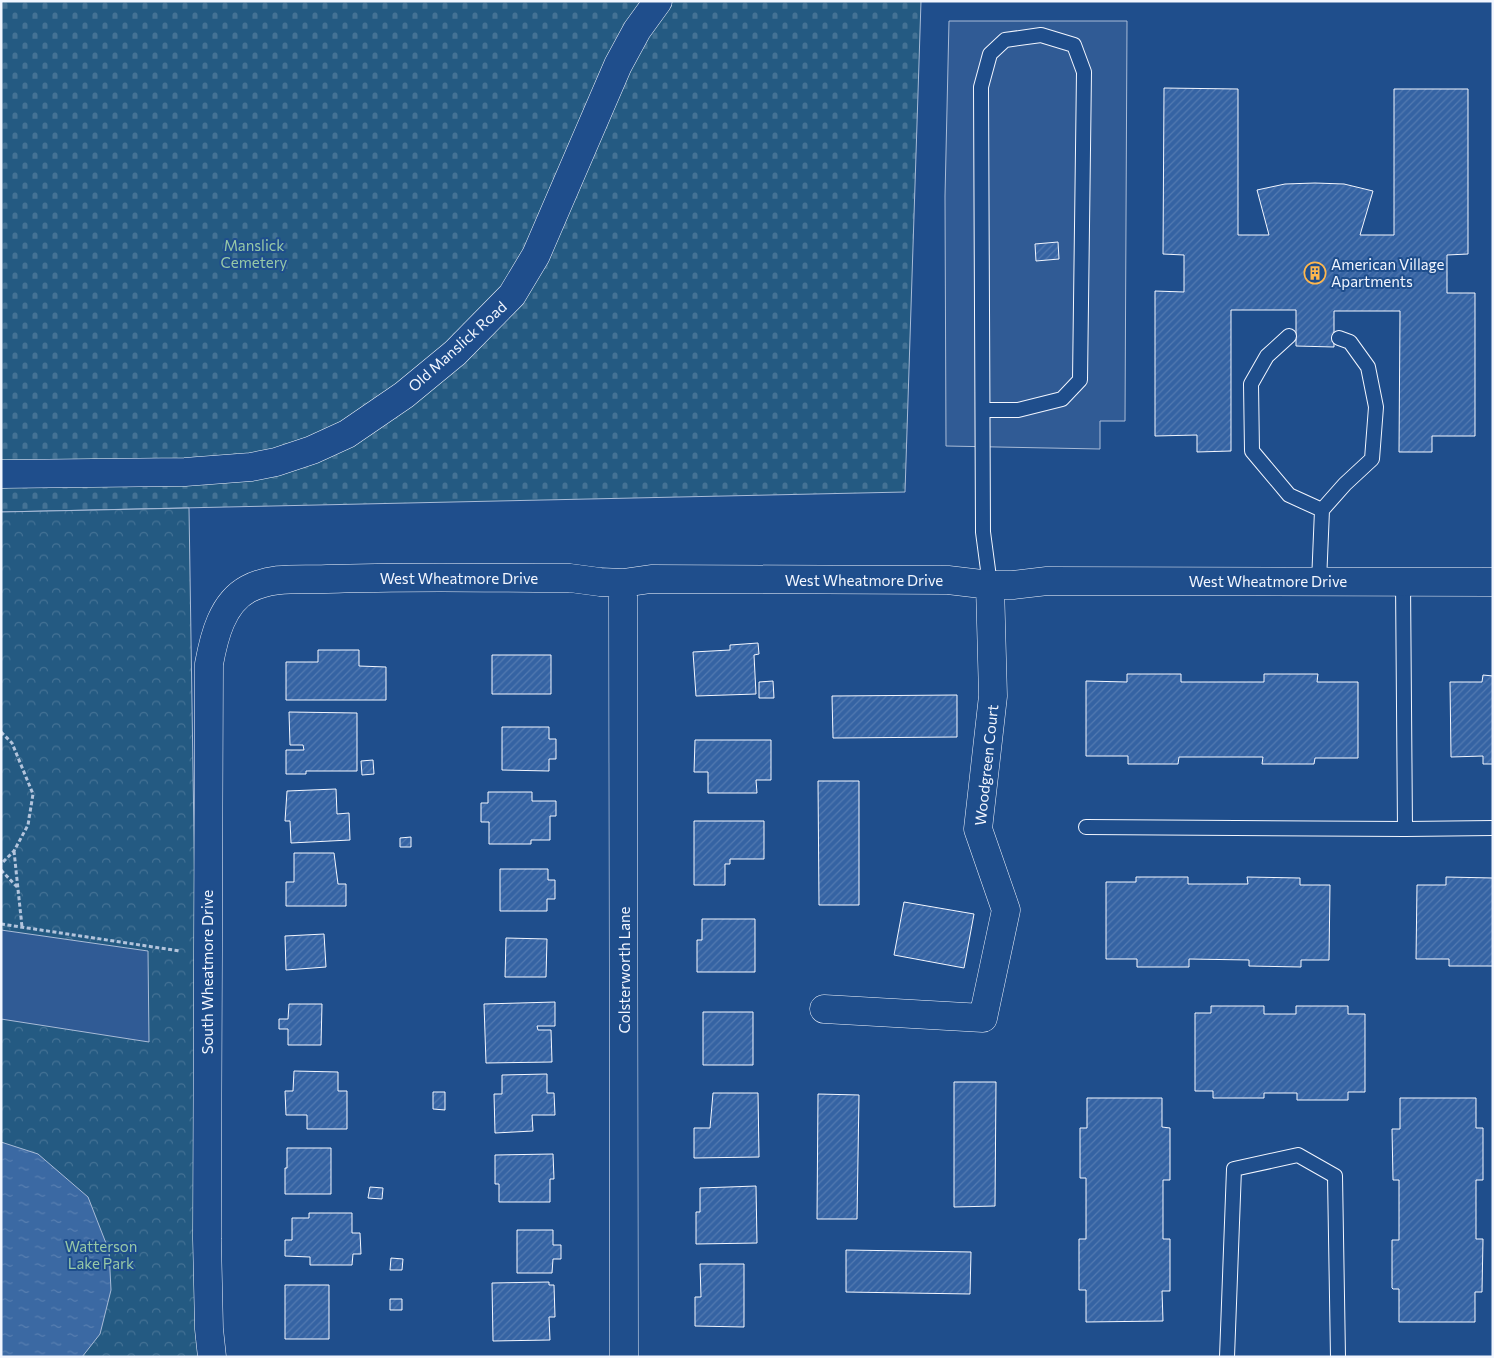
<svg xmlns="http://www.w3.org/2000/svg" width="1494" height="1358" font-family="Commissioner,sans-serif">
<style>
.cemetery{fill:url(#cemetery-stones);stroke:#a8bbd7}
.park{fill:url(#park-crowns);stroke:#a8bbd7}
.parking{fill:#305b95;stroke:#a8bbd7}
.water{fill:url(#water-ripples);stroke:#a8bbd7}
.building{fill:url(#building-hatch);stroke:#f2f6ff}
.lines{fill:none;stroke-linecap:round;stroke-linejoin:round}
.service-casing{stroke:#f2f6ff;stroke-width:16}
.minor-casing{stroke:#f2f6ff;stroke-width:29}
.path{stroke:#b3c4dc;stroke-width:3;stroke-dasharray:4 2.5;stroke-linecap:butt}
.service{stroke:#1f4e8c;stroke-width:14}
.minor{stroke:#1f4e8c;stroke-width:28}
.labels{text-anchor:middle;dominant-baseline:central;stroke-width:4;stroke-linejoin:round;paint-order:stroke}
.park-label{font-size:15px;fill:#97c8a6;stroke:#1f4e8c}
.poi-label{font-size:15px;fill:#f2f6ff;stroke:#1f4e8c;text-anchor:start}
.street-label{font-size:15px;fill:#f2f6ff;stroke:#1f4e8c}
</style>
<defs>
<pattern id="cemetery-stones" width="16" height="16" patternUnits="userSpaceOnUse" patternTransform="scale(1.25)"><rect width="16" height="16" fill="#245a82"/><path d="M2 7V4a2 2 0 0 1 4 0v3zM10 15v-3a2 2 0 0 1 4 0v3z" fill="#447295"/></pattern>
<pattern id="park-crowns" width="20" height="18" patternUnits="userSpaceOnUse" patternTransform="scale(1.25)"><rect width="20" height="18" fill="#245a82"/><path d="M2 6a3 3 0 1 1 6 0M12 15a3 3 0 1 1 6 0" fill="none" stroke="#447295"/></pattern>
<pattern id="water-ripples" width="26" height="14" patternUnits="userSpaceOnUse" patternTransform="scale(1.25)"><rect width="26" height="14" fill="#3b69a3"/><path d="M2 4q2-2 4 0t4 0M15 11q2-2 4 0t4 0" fill="none" stroke="#587fb1"/></pattern>
<pattern id="building-hatch" width="6" height="6" patternUnits="userSpaceOnUse" patternTransform="scale(1.25)"><rect width="6" height="6" fill="#3563a3"/><path d="M-1 1l2-2M0 6l6-6M5 7l2-2" fill="none" stroke="#537ab1"/></pattern>
</defs>
<rect width="100%" height="100%" fill="#1f4e8c"/>
<path class="cemetery" d="M1,1H921L905,492L1,512Z"/>
<path class="park" d="M189,508L202,1357H1V512Z"/>
<path class="parking" d="M949,21H1127L1125,421H1100V449L946,446L945,196Z
M1,930L148,951L149,1042L1,1019Z"/>
<path class="water" d="M1,1142L38,1154L88,1197L109,1251L111,1290L100,1334L82,1357H1Z"/>
<path class="building" d="M1164,88L1238,89V235H1269L1257,190L1285,184L1315,183L1344,184L1373,191L1360,235H1394V89H1468V254L1447,255V293H1475V436H1432V452H1399L1400,311H1334V347L1296,346V310H1231V451L1197,452V435L1155,436V291L1184,292V255L1163,254Z
M1058,242L1059,259L1036,261L1035,244Z
M758,643L759,654L754,655L756,694L696,696L693,652L730,650V645Z
M318,650H359V666L386,667V700H286V662H318Z
M492,655H551V694H492Z
M1127,674H1181V682H1264V674H1318L1317,682H1358V758H1315L1314,764H1262L1263,757H1179L1178,764H1128V756H1086V681L1127,682Z
M1483,675L1493,676V764H1483V756L1451,757L1450,682H1482Z
M773,681L774,698H759V682Z
M957,695V737L833,738L832,696Z
M289,712L357,713V771H306V774H286V750H304L303,745H290Z
M502,727H549V739H556V759H549V771L502,770Z
M695,740H771V780H756L757,793H708V772H694Z
M373,760L374,774L362,775L361,761Z
M818,781H859V905H819Z
M336,789L337,814L349,813L350,840L291,843L290,821H285L287,791Z
M488,792H532V801H556V816H550V840H531V844H489V822H481V803H488Z
M694,821H764V859H730V864H725V885H694Z
M411,837V847H400V838Z
M294,853H334L338,884H346V906H286V882H294Z
M500,869H548V880H555V899H547V911H500Z
M1136,877H1188V884H1248L1247,877L1300,878V885H1330L1329,960H1301V967L1249,966V960L1189,959V967H1137V959H1106V882H1136Z
M1446,877L1493,878V966H1449V959H1416L1417,885H1446Z
M904,902L974,914L964,968L894,955Z
M702,919H755V972H697V940H702Z
M324,934L326,967L286,970L285,936Z
M506,938L547,939L546,977H505Z
M555,1002V1026H537L538,1030H551L552,1062L486,1063L484,1004Z
M289,1004H322L321,1045H288V1029H279V1019H288Z
M1211,1006H1264V1014H1296V1006H1348V1014H1365V1092H1348V1100H1297V1093H1264V1098H1213V1091H1195V1013H1211Z
M703,1012H753V1065H703Z
M294,1071L338,1072V1091H347V1129H307V1115H286L285,1091H293Z
M547,1074V1093H554L555,1115H532L533,1131L495,1133L494,1094H502V1075Z
M954,1082H996L995,1206L954,1207Z
M433,1092H445V1110L433,1109Z
M713,1093H758L759,1157L694,1158V1128H710Z
M818,1094L859,1095L857,1219H817Z
M1087,1098H1162V1127L1170,1128V1180H1163V1239H1170V1291H1162L1163,1321L1086,1322V1290H1079V1239H1086V1178H1080V1128H1087Z
M1400,1098H1476V1128H1483V1180H1476V1239H1483L1482,1292H1475V1322H1399V1289H1393L1392,1288V1240H1399V1180H1393L1392,1129H1400Z
M287,1148H331V1194H285V1168H287Z
M553,1154L554,1179H550V1202H499V1184H495V1155Z
M756,1186L757,1243L696,1244V1212H700V1188Z
M370,1187L383,1188L382,1199L368,1198Z
M309,1213H352V1233H360L361,1254H353L352,1265H310V1257L285,1256V1240H292V1218H309Z
M517,1230H553V1245H561V1259H553L552,1273H517Z
M846,1250L971,1252L970,1294L846,1292Z
M391,1258L403,1259L402,1270H390Z
M700,1264H744V1327L695,1326V1297H701Z
M549,1282V1285H554L555,1317H549L550,1340L493,1341L492,1283Z
M285,1285H329V1339H285Z
M390,1299H402V1310H390Z"/>
<g class="lines">
<g class="service-casing">
<path id="service" d="M1289,336L1267,356L1251,384L1252,451L1289,495L1322,510
M983,410H1018L1062,399L1080,380L1084,72L1074,45L1041,35L1005,40L990,54L981,87L983,532L990,585
M1319,582L1322,510L1345,484L1372,459L1376,407L1368,367L1350,342L1339,338
M1403,582L1405,829
M1086,827L1405,829L1493,828
M1227,1357L1234,1169L1298,1155L1335,1176L1338,1357"/>
</g>
<g class="minor-casing">
<path id="minor" d="M1,474L185,472L251,467L276,462L312,450L347,434L404,395L455,353L512,295L536,255L618,65L637,30L658,1
M623,583L624,1357
M824,1009L983,1018L1006,910L978,829L993,696L990,585
M212,1357L209,1329L207,1239L209,664C214,637 222,603 248,589C272,576 301,580 327,579C408,576 489,578 570,578L600,582L623,583L651,579L948,580L990,585H1013L1047,581L1493,582"/>
</g>
<path class="path" d="M1,732L12,743L33,794L28,825L14,851L1,864
M14,851L22,927
M1,870L18,888
M1,924L180,951"/>
<use href="#service" class="service"/>
<use href="#minor" class="minor"/>
</g>
<defs>
<g id="building-ring" transform="scale(1.125)"><circle r="9.5" fill="#1f4e8c" stroke="#ffb74d" stroke-width="1.5"/><path d="M-4-6H4V6H1V3H-1V6H-4ZM-2.5-4.3h1.7v1.8h-1.7ZM.8-4.3h1.7v1.8H.8ZM-2.5-1h1.7V.8h-1.7ZM.8-1h1.7V.8H.8Z" fill="#ffb74d"/></g>
</defs>
<g fill-rule="evenodd">
<use href="#building-ring" x="1315" y="273"/>
</g>
<g class="labels">
<g class="park-label">
<text x="254" y="245">Manslick<tspan x="254" dy="17">Cemetery</tspan></text>
<text x="101" y="1246">Watterson<tspan x="101" dy="17">Lake Park</tspan></text>
</g>
<g class="poi-label">
<text x="1331" y="264">American Village<tspan x="1331" dy="17">Apartments</tspan></text>
</g>
<g class="street-label">
<text transform="translate(457 346) rotate(-42)">Old Manslick Road</text>
<text x="459" y="578">West Wheatmore Drive</text>
<text x="864" y="580">West Wheatmore Drive</text>
<text x="1268" y="581">West Wheatmore Drive</text>
<text transform="translate(986 765) rotate(-84)">Woodgreen Court</text>
<text transform="translate(624 970) rotate(-90)">Colsterworth Lane</text>
<text transform="translate(207 972) rotate(-90)">South Wheatmore Drive</text>
</g>
</g>
<rect width="1494" height="1358" fill="none" stroke="#f2f6ff" stroke-width="5"/>
</svg>
